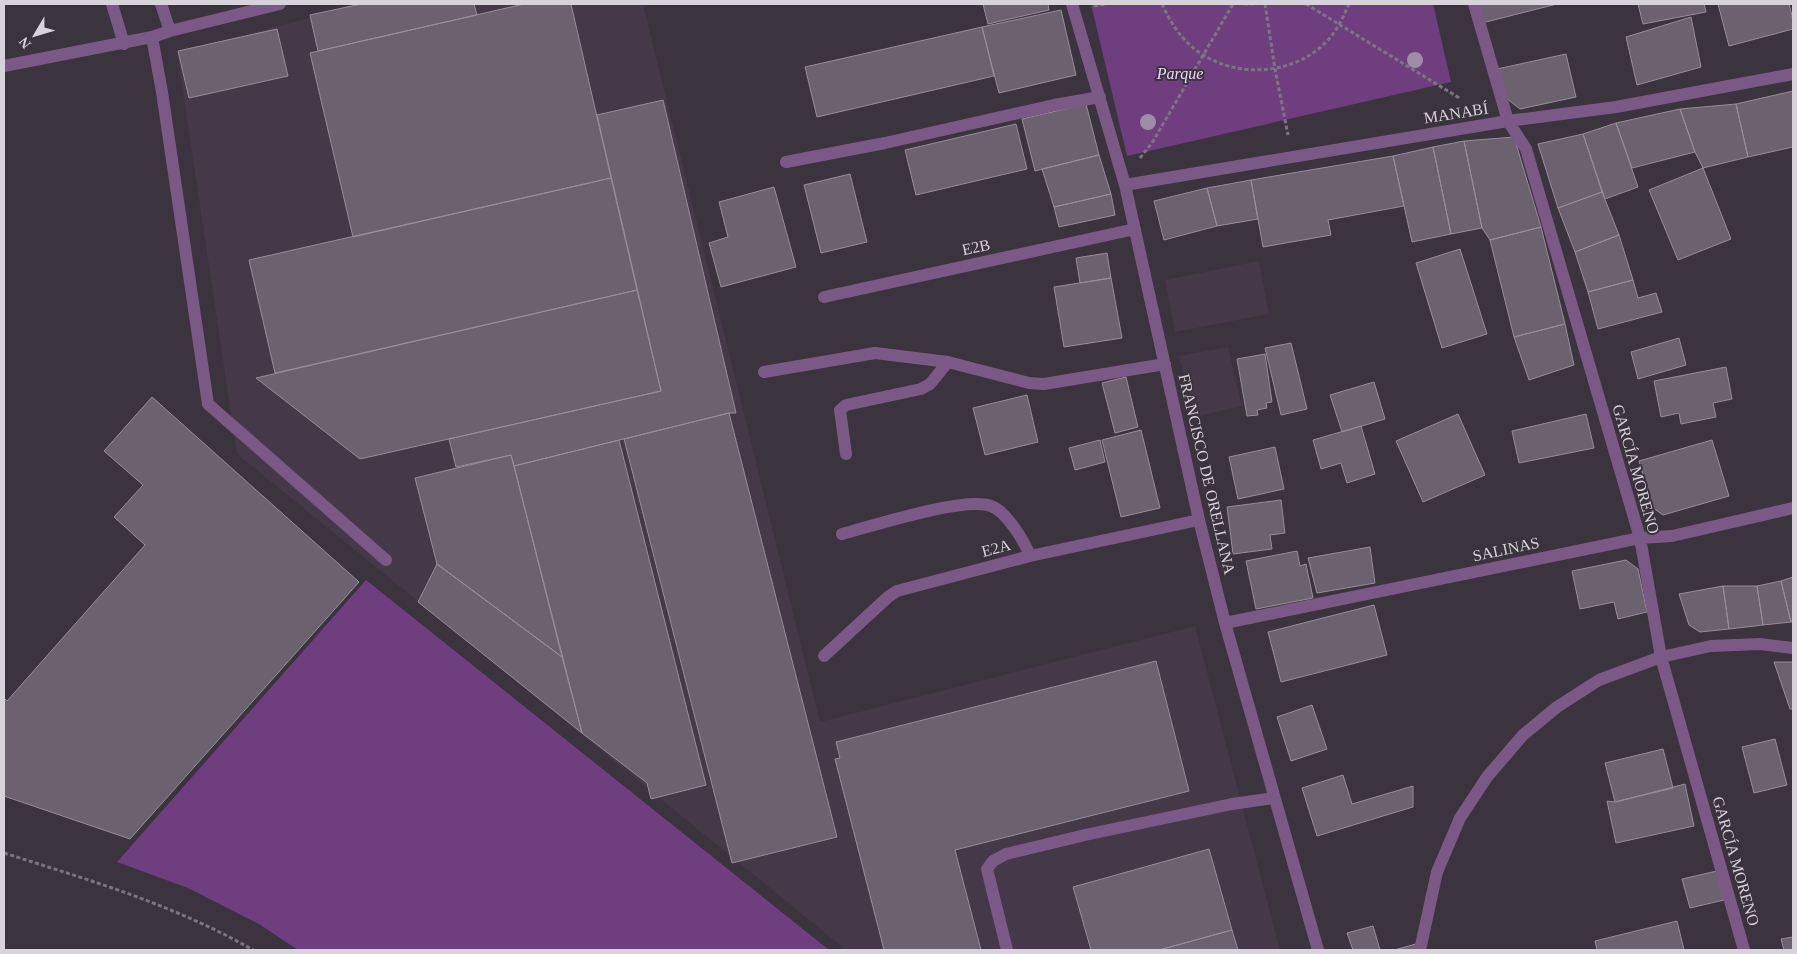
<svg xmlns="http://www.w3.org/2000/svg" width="1797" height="954" font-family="Georgia,serif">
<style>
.built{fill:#453849}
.green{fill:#6f3e7f}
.building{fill:#6c626f;stroke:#978d9b}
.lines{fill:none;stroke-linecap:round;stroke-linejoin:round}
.path{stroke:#7c757f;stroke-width:3;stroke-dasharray:4 2.5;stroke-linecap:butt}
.minor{stroke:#7b5986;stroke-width:12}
.tree{fill:#9f8ca6}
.labels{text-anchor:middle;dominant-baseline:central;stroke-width:4;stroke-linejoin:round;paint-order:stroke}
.park-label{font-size:16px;font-style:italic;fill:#f1d5fb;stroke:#3b333e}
.street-label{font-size:16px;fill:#d8d3da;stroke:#3b333e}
</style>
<rect width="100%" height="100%" fill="#3b333e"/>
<path class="built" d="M364,4H643L820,722L1195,626L1280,950H846L237,454L177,52Z
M1259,261L1269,314L1175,332L1165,280Z
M1228,347L1242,406L1195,417L1179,356Z"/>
<path class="green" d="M1091,4H1433L1451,82L1127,156Z
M366,580L829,950H298L259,924L188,888L117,862Z"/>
<path class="building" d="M361,4H474L477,15L318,51L310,15Z
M524,4H571L611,178L353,237L310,53Z
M983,4H1048L1049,10L988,24Z
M1477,4H1557L1482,23Z
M1638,4H1704L1706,12L1643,24Z
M1718,4H1789L1793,20V29L1729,46Z
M1061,10L1076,75L999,93L982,27Z
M1691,17L1701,67L1637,85L1626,37Z
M982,27L994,76L817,117L805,67Z
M277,29L288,76L189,98L178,51Z
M1566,54L1576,97L1520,109L1506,98L1497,69Z
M1793,91V147L1748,157L1736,104Z
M663,100L736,413H729L514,466L511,455L456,467L449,439L661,391L597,115Z
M1086,104L1099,155L1035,171L1022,119Z
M1736,104L1748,157L1703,168L1695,152L1680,109Z
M1680,109L1695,152L1632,168L1616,123Z
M1616,123L1638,187L1605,199L1583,134Z
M1016,124L1027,169L916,195L905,150Z
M1583,134L1602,192L1558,208L1538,144Z
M1514,137L1541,227L1490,240L1482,228L1464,141Z
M1464,141L1482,228L1451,234L1433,147Z
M1433,147L1451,234L1412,242L1393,156Z
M1099,155L1111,194L1054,207L1042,169Z
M1393,156L1404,206L1328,220L1331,235L1263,247L1251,180Z
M1703,168L1731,239L1678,260L1649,190Z
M850,174L867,242L821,253L804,185Z
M611,178L637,290L275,373L249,260Z
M1251,180L1258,219L1217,226L1207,188Z
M774,187L796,267L721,287L709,243L728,237L719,202Z
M1207,188L1217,226L1164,240L1154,201Z
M1602,192L1619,235L1575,252L1558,208Z
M1111,194L1115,215L1059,227L1054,207Z
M1541,227L1565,324L1514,337L1490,240Z
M1619,235L1633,280L1588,292L1575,252Z
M1460,249L1487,334L1442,348L1416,263Z
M1107,253L1111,278L1080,283L1076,258Z
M1111,278L1122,338L1064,347L1054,287Z
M1633,280L1638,298L1656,293L1662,312L1598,329L1588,292Z
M637,290L661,391L360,459L256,378Z
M1565,324L1574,365L1529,380L1514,337Z
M1679,338L1686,365L1638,379L1631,352Z
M1291,343L1307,409L1281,415L1265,348Z
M1265,354L1272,402L1266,403L1267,408L1257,410L1258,415L1247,416L1237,359Z
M1726,367L1732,399L1713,403L1716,417L1681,424L1679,413L1661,417L1654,381Z
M1126,377L1138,427L1115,433L1102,383Z
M1374,382L1385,419L1342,432L1330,395Z
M1027,395L1038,442L985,455L973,408Z
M152,397L359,582L130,839L4,796V698L7,701L145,545L114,517L143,485L104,451Z
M729,413L837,837L732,863L624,439Z
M1458,414L1485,475L1423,502L1396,441Z
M1586,414L1594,448L1519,463L1512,431Z
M1361,426L1375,474L1347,483L1341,463L1321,469L1313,440Z
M1141,430L1160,508L1121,517L1102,440Z
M619,440L706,785L651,799L647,783L582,733L514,466Z
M1100,440L1105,462L1075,470L1069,448Z
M1712,440L1729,496L1663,515L1653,508L1639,461Z
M1275,447L1284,489L1238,499L1229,457Z
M511,455L514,466L562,657L437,564L415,478Z
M1281,500L1285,533L1270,535L1272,549L1233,554L1227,507Z
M1370,547L1375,583L1317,593L1308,558Z
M1297,551L1300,566L1306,564L1313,598L1256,609L1246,561Z
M1626,560L1638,569L1647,612L1618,619L1614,602L1580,609L1572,571Z
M437,564L562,657L582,733L418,602Z
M1793,577V622H1791L1781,581Z
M1781,581L1791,622L1763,625L1757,586Z
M1723,586L1729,629L1700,632L1689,625L1679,594Z
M1723,586H1757L1763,625L1729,629Z
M1374,605L1387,655L1281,682L1268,632Z
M1156,661L1189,791L955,850L981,950H884L835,759L840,758L836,742Z
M1774,662H1793V709H1790Z
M1312,705L1327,749L1291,761L1277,717Z
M1775,739L1787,785L1754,793L1742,747Z
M1663,749L1673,788L1615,802L1605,763Z
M1343,775L1352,804L1413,786V807L1317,836L1302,788Z
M1685,784L1694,826L1616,843L1607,801L1615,802Z
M1209,849L1232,930L1159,950H1091L1073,887Z
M1717,871L1724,900L1690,908L1682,879Z
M1677,921L1684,950H1597L1595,941Z
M1373,926L1380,950H1353L1347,933Z
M1232,930L1238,950H1159Z
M1793,937V950H1784L1781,939Z
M1416,944L1415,950H1394Z"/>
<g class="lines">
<path class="path" d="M1162,4C1168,17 1174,28 1184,39C1221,80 1291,80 1328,40C1338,29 1343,17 1349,4
M1244,4H1254
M1265,4L1275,69L1288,135
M1306,4L1461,99
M1094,6L1107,4
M1140,158L1152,143L1233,4
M4,853C89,880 175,905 253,950"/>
<path class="minor" d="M112,4L124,44
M161,4L170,31
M1072,4L1125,185L1199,520L1225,623L1318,950
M1474,4L1508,121L1526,149L1640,538L1661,657L1744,950
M152,37L162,92L208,404L386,560
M4,66L152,37L170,31L280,4
M786,162L885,143L1054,105L1100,97
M1125,185L1508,121L1616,107L1793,74
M824,297L1135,229
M764,372L875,353L948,362L1029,383L1044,384L1165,364
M846,454L840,410L846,405L921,389L930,384L948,362
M842,534C873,526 964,496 991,506C1006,511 1025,542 1030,556
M1225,623L1640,538L1672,536L1793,508
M824,656L888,597L897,591L1030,556L1199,520
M1007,950L987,869L993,861L1006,854L1085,835L1232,804L1274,798
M1420,950L1437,872L1460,818L1487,777L1523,735L1557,707L1599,680L1661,657L1711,646L1760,644L1793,648"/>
</g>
<g class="tree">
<circle cx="1415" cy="60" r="8"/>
<circle cx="1148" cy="122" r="8"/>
</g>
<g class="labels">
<g class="park-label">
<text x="1180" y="73">Parque</text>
</g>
<g class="street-label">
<text transform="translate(1456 113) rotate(-9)">MANABÍ</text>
<text transform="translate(976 247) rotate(-12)">E2B</text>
<text transform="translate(1636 469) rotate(74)">GARCÍA MORENO</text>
<text transform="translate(1207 474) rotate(77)">FRANCISCO DE ORELLANA</text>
<text transform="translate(996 548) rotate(-15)">E2A</text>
<text transform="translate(1506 549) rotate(-12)">SALINAS</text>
<text transform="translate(1736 861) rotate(74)">GARCÍA MORENO</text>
</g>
</g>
<rect width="1797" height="954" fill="none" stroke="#d8d3da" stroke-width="10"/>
<g transform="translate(35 35) rotate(232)" stroke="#3b333e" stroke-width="4" paint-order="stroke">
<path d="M0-4L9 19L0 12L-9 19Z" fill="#d8d3da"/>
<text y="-8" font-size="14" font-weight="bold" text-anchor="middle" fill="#d8d3da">N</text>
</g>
</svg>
